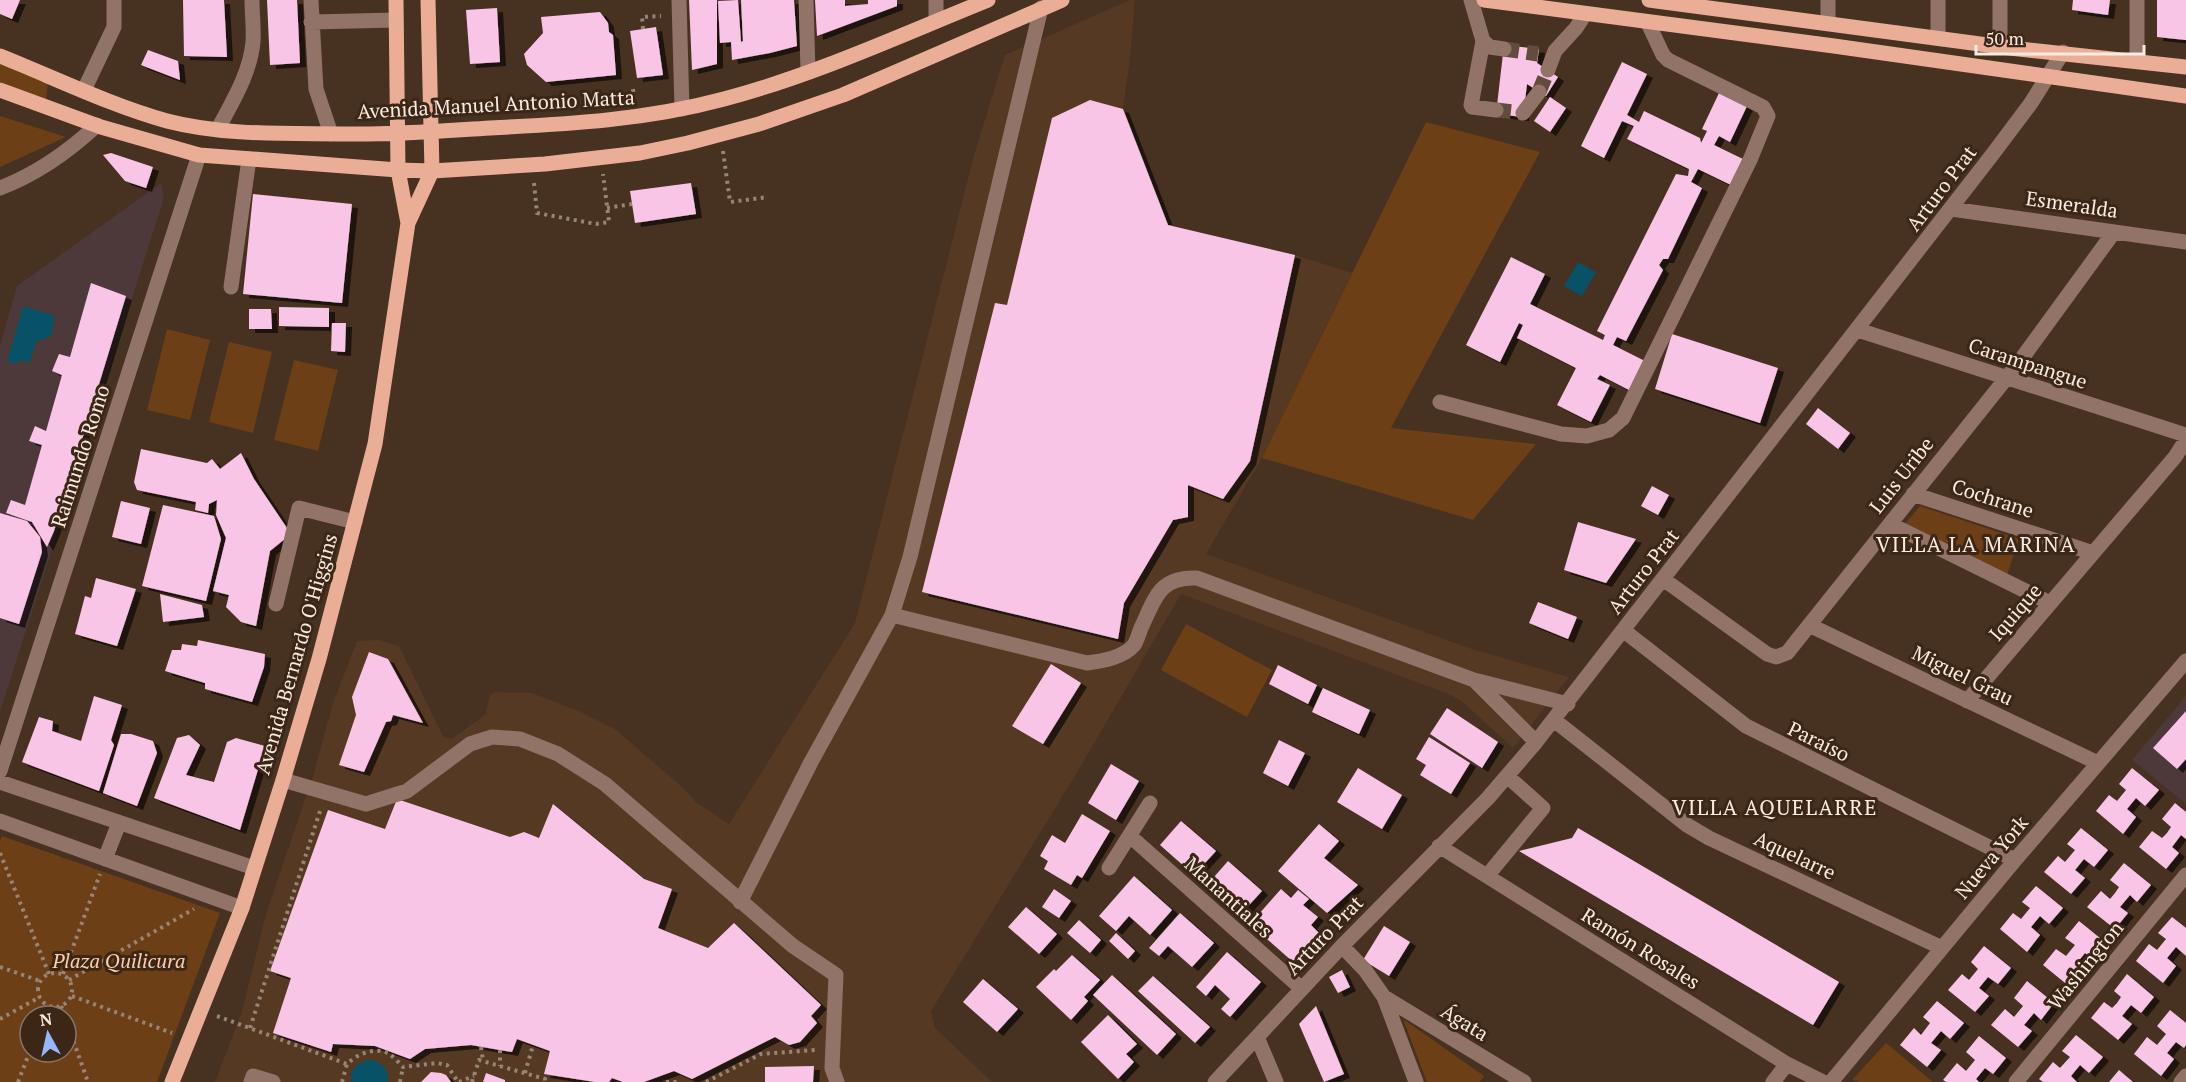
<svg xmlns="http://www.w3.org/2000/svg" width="2186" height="1082" font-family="'PT Serif',serif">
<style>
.built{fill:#553923}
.education{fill:#4d383a}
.green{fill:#6c3f17;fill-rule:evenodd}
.water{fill:#075266}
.building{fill:#f9c5e7;filter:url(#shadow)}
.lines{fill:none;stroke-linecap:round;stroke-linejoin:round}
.minor-tunnel{stroke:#624d3d;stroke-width:15;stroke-dasharray:15 8;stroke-linecap:butt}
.path{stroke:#978576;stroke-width:4;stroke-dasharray:3 4.5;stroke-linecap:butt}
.minor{stroke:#917368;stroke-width:15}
.major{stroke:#eaae97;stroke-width:15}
.labels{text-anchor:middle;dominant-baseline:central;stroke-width:6;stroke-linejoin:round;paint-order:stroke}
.street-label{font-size:20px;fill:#f9ebe0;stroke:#3c2716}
.park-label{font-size:20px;font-style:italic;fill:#fecea9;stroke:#3c2716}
.neighbourhood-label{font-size:21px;letter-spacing:1.5px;fill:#f9ebe0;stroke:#3c2716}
</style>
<defs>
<filter id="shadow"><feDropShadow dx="6" dy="4" stdDeviation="0" flood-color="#0009"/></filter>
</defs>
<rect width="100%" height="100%" fill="#473120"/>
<path class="built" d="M1130,0H1135L1130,59L1123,109L1168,225L1295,255L1352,273L1262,458L1206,554L1472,649L1569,677L1513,748L1465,704L1451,695L1181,594L1078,771L931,1011L935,1028L992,1082H215L242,1011L266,914L314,773L332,706L357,641L379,640L399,646L444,738H453L486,714L489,698L494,692L532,693L581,712L615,729L681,786L696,802L729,824L855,623L974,155L1005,55Z"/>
<path class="education" d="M161,183L164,198L0,712V346L17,286Z
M2186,696V804L2132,760Z"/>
<path class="green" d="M0,61L48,80L46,102L0,82Z
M0,116L66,137L0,167Z
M1426,122L1540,152L1391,428L1536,444L1473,520L1262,458Z
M167,329L210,340L190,420L147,410Z
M229,342L272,352L253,433L209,422Z
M294,360L338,370L318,451L274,440Z
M1920,506L2019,539L2006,578L1904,525Z
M1186,624L1272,670L1247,717L1161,670Z
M2,836L220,913L157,1082H0V841ZM30,1016H66V1052H30Z
M1403,1019L1484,1076L1480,1082H1427Z
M1886,1043L1933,1082H1860L1852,1080Z"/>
<path class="water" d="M1578,262L1596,272L1582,296L1564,286Z
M23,306L55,316L51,336L36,342L30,362L19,360L17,364L7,362Z
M368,1060C381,1061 389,1068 388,1082H351C350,1070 356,1063 368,1060Z"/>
<path class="building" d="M0,0H20L12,19L0,14Z
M183,0H224L227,57L184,56Z
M267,0H297L300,63L270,65Z
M689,0H717V64L692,70Z
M738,0L741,42L743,41L741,0H794L797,46L770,53L732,60L731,42L720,43L718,1Z
M815,0H845V6L868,4V0H897V6L817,36Z
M2073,0H2110L2108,15L2072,10Z
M2157,0H2186V40L2157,37Z
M497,8L500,62L470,64L466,10Z
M600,12L608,23L609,32L613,35L616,75L546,82L527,65L524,54L543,33L541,17Z
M656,27L663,75L637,78L630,31Z
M1504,45L1539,49L1537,63L1558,77L1546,96L1527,84L1523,117L1496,114Z
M148,50L178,61L180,80L141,65Z
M1622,62L1647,74L1627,115L1639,122L1644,111L1700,138L1701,143L1707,131L1702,129L1719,93L1747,106L1730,142L1719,136L1714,145L1743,159L1731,185L1698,169L1691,182L1702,188L1668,259H1663L1659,265L1663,270L1626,341L1617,337L1613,345L1647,362L1631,391L1600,375L1597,379L1610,385L1591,422L1557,405L1576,368L1517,338L1523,325L1519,323L1500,362L1466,345L1511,257L1545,274L1530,304L1603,340L1605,335L1597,331L1676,174L1688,176L1689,169L1627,139L1634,126L1622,121L1604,158L1581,146Z
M1550,97L1566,108L1550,132L1534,121Z
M1090,100L1123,109L1168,225L1295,255L1250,461L1223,499L1188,485V517L1173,520L1124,603L1118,639L922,592L995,303L1007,305L1052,118Z
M111,153L153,167L146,188L125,181L103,155Z
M691,183L696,214L635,223L630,191Z
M253,194L352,204L342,303L243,294Z
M91,283L126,296L54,531L47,547L32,522L6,513L11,500L25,505L42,445L29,441L35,426L46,431L62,375L52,371L59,354L70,357Z
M279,307L329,308V327L279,326Z
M249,309H271L272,329H249Z
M332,323H346L345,352L331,351Z
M1672,334L1778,368L1760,423L1655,389Z
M1818,408L1850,433L1838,449L1806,424Z
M141,449L207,463L212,459L220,469L241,453L254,479L291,534L270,551L256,626L241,622L226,607L229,595L213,591L226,538L216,515L217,500L209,504L208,513L195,510L196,502L137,490L134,482Z
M1652,486L1669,495L1658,515L1641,506Z
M121,501L150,508L141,544L112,537Z
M163,505L214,516L221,539L206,601L142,586Z
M0,513L27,521L40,537L42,552L19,624L0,618Z
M1578,522L1636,539L1606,583L1564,570Z
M96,578L136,589L117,646L75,634L85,596L91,598Z
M160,594L202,605L204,617L163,622Z
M1538,602L1577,617L1568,639L1529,623Z
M198,640L265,654L264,667L252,702L205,689V683L165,671L172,650H181L182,644L197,646Z
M369,652L388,659L423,723L393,715L391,721L386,722L364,772L339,765L356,715L352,697Z
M1051,664L1081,683L1043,744L1012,726Z
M1278,665L1317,685L1308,704L1269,684Z
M1323,688L1370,710L1359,734L1312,712Z
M94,696L122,705L111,740L114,745L99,791L22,762L39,717L53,721L52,731L81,741Z
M1447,708L1498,742L1482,768L1430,734Z
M2186,711V759L2177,769L2153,748Z
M121,734H131L153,741L157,753L137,806L103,793Z
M189,735L200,745L186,775L214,782L227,742L236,738L265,746L240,830L154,798L177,738Z
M1429,737L1470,763L1451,794L1420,775L1426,765L1416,759Z
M1279,740L1305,753L1288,786L1263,773Z
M1111,764L1139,781L1116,820L1088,803Z
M1358,768L1402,795L1382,829L1337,802Z
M2132,768L2159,790L2145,806L2136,798L2127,809L2136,817L2123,834L2096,811L2109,795L2117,801L2126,790L2119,784Z
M397,799L510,837L524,832L539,838L553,804L644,879L672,889L658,928L708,948L734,923L821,1005L811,1016L817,1023L800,1042L789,1045L775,1037L692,1079L674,1071L644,1082H623L612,1078L609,1082H595L544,1074L550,1051L517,1039L512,1052L471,1045L425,1049L410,1059L375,1046L333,1044L331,1052L273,1033L291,978L270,971L328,810L385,829Z
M2175,803L2186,812V839L2181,835L2172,847L2179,853L2166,869L2139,847L2152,831L2162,838L2167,833L2171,827L2162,819Z
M1082,814L1110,831L1082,878L1077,875L1071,885L1044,869L1048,861L1040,856L1052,835L1065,843Z
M1181,821L1216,851L1194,875L1160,845Z
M1319,824L1339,841L1324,858L1358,885L1327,913L1278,871Z
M1578,828L1839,982L1813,1025L1519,851L1572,838Z
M2081,828L2108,850L2094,867L2084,859L2075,870L2085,878L2071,894L2044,872L2058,856L2065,862L2075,850L2067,844Z
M1228,861L1262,891L1240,915L1207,885Z
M2124,863L2151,885L2137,902L2130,895L2120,907L2128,913L2115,929L2087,907L2101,891L2110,899L2115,893L2119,887L2110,880Z
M1134,876L1172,910L1150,935L1129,916L1116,931L1099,916Z
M2036,886L2063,908L2049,924L2040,916L2031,927L2040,935L2027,952L2000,929L2013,913L2021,919L2030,908L2022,902Z
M1054,889L1071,901L1059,918L1042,907Z
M1281,889L1291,898L1298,890L1309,899L1303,905L1318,917L1311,925L1319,933L1293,962L1250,924Z
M1026,907L1057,934L1039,954L1008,927Z
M1180,913L1214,943L1192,967L1168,946L1159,956L1149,948Z
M2172,917L2186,928V956L2176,947L2167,958L2176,966L2163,983L2136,961L2149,944L2157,950L2166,939L2158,933Z
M1079,920L1101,940L1090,953L1067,933Z
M2079,921L2106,943L2092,959L2085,953L2076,964L2083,971L2070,987L2043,965L2056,949L2066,956L2075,945L2065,938Z
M1384,926L1410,942L1389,976L1363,960Z
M1116,933L1135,951L1128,959L1109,941Z
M1984,946L2011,968L1998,984L1988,977L1979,988L1989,996L1975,1012L1948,990L1962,974L1969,980L1978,969L1971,962Z
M1227,952L1261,982L1230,1017L1221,1009L1230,999L1215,985L1206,996L1196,987Z
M1072,955L1100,980L1084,997L1088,1001L1071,1020L1036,987L1054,969L1056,971Z
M1342,970L1350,987L1338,993L1329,977Z
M2127,974L2154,997L2141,1013L2131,1005L2122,1016L2132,1024L2118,1040L2091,1018L2104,1002L2112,1008L2117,1003L2121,997L2114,991Z
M1112,975L1176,1034L1157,1055L1093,995Z
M1153,976L1210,1027L1195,1043L1138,991Z
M983,979L1018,1009L997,1032L963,1002Z
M2027,981L2054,1003L2041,1020L2034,1013L2024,1025L2032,1031L2018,1047L1991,1025L2005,1009L2014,1017L2023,1006L2014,998Z
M1937,1001L1964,1023L1950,1039L1941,1031L1931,1043L1941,1050L1927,1067L1900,1045L1914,1028L1921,1035L1930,1023L1923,1017Z
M1316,1006L1344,1074L1324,1082L1299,1024Z
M2170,1010L2186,1023V1045L2184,1048L2176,1042L2167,1053L2174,1059L2161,1076L2134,1054L2147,1037L2157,1045L2166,1034L2157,1026Z
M1108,1015L1137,1044L1126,1054L1134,1062L1118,1079L1081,1042Z
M2076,1035L2103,1057L2089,1073L2080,1065L2071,1076L2077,1082H2043L2039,1079L2053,1062L2060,1068L2070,1057L2062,1051Z
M1979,1036L2006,1058L1993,1074L1985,1068L1976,1079L1979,1082H1946L1943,1080L1957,1063L1966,1071L1975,1060L1966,1052Z
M814,1066L813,1082H765V1067Z
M2119,1070L2133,1082H2109Z
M431,1072L441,1073L446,1075L451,1082H421Z
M486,1073L505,1080V1082H483Z"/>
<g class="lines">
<path class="minor-tunnel" d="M1504,49L1538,54
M1539,92L1548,70
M1496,110L1523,113"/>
<path class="path" d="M643,29L642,17L661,16
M633,89L634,100
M723,151L730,202L768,197
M534,183L537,213L596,224L609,222L603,174
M607,208L632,204
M0,853L49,974
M0,967L40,981
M38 990a17 17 0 1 1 34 0a17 17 0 1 1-34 0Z
M63,974L100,874
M69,980L194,909
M72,996L172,1033
M61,1006L65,1016
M43,1016L48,1005
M217,1016L347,1064C357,1054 374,1047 388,1053C393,1056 399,1063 403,1067L437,1063L447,1065L458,1082
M0,1019L40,997
M66,1020L88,1082
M250,1028L321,808
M481,1047L483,1061
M500,1050V1066
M525,1073L533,1045
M18,1082L30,1051
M342,1082L347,1064
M400,1082L403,1067
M459,1082L474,1076
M472,1082L479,1060L545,1079V1082
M666,1082H680
M706,1082L761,1054L815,1050"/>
<path class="minor" d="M311,0L316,89L331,134
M679,0L682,109
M806,0L808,72
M936,0V21
M1471,0L1483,41L1471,105L1472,107L1496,110
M2137,0V61
M311,22L396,20
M1828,22V0
M1938,37V0
M1483,41L1490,47L1504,49
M2000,46V0
M1548,70L1555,51L1576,28L1585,14
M84,90L114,27V0
M1523,113L1539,92
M218,129C232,102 250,74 253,42C254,29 252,14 252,0
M0,188C37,174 68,152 97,125
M1951,209L2186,242
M231,287L249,159
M1858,330L2186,435
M1440,402L1561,434L1587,436L1609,430L1623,418L1750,160L1768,116L1763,107L1668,60L1663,55L1648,23
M1913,494L2093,553
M1890,524L2050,603
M1663,579L1767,654L1776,657L1787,653L2020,361L2114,232
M276,604L299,508L355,522
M892,615L1087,663C1102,661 1123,658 1134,645C1137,641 1139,633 1141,628C1155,599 1159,576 1197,578L1474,680L1568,704
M1809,625L2098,763
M1623,630L1746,726L2015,860
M1476,682L1536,742
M1967,701L2175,457L2186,440
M1554,720L1687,825L1709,838L1942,948
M0,771L199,155
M283,780L366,804L407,791L470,744L492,737L520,739L558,754L605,784L793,946L836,975L832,1068L837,1082
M0,782L254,868
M0,821L242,908
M1130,836L1302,989
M1439,846L1787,1064L1823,1082
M105,859L119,823
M1109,868L1150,803
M1487,876L1543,808L1507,776
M740,902L811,762L892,615L910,557L1041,8
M1342,946L1365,970L1384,997L1416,1082
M1384,997L1524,1082
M1257,1037L1276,1082
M251,1082L253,1076L273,1082
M1215,1082L1342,946L1488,798L1536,742L1992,155L2031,103L2063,52
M1773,1082L1787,1064
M1831,1082L2015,860L2186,661
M2016,1082L2186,875
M2181,1082L2186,1076"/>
<path class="major" d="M396,0L398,170L408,223
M1484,0L1834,46L2186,96
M1649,0L2010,48L2186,67
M0,56C55,78 110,105 167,121C225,136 288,133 346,134C395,135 442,131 490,128C570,124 646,120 724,99C815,75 901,35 988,0
M0,90L101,127L199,155L398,170L432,171L545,164L640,153L688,143L759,124L843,95L1062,0
M172,1082L242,908L283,780L319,659L375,444L408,223L432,171L428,0"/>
</g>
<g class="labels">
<g class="street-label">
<text transform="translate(496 104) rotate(-3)">Avenida Manuel Antonio Matta</text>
<text transform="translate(1941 188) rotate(-53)">Arturo Prat</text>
<text transform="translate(2072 204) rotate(8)">Esmeralda</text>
<text transform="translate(2028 363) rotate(18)">Carampangue</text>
<text transform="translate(80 456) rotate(-72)">Raimundo Romo</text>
<text transform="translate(1901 475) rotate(-52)">Luis Uribe</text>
<text transform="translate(1993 498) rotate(18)">Cochrane</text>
<text transform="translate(1643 571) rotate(-52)">Arturo Prat</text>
<text transform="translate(2015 612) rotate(-49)">Iquique</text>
<text transform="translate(296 654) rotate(-74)">Avenida Bernardo O'Higgins</text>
<text transform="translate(1963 675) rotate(26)">Miguel Grau</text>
<text transform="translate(1819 741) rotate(26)">Paraíso</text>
<text transform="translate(1795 855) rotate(25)">Aquelarre</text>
<text transform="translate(1991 857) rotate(-50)">Nueva York</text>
<text transform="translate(1229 897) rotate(42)">Manantiales</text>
<text transform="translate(1324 935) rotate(-46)">Arturo Prat</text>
<text transform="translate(1641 948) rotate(32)">Ramón Rosales</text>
<text transform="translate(2085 965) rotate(-51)">Washington</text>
<text transform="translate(1465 1022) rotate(31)">Ágata</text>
</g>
<g class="park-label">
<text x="119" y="960">Plaza Quilicura</text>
</g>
<g class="neighbourhood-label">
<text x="1976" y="544">VILLA LA MARINA</text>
<text x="1775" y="807">VILLA AQUELARRE</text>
</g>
</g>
<g transform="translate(48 1034) rotate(352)"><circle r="28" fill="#3c2716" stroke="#887567" stroke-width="1.5"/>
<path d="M0-4.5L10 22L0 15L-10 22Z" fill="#95b7fd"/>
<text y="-9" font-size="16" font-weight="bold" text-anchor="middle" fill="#f9ebe0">N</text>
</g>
<path d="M1976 45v9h168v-9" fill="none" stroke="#f9ebe0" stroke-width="3"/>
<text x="1985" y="45" font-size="18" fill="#f9ebe0" stroke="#3c2716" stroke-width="4.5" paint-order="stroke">50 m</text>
</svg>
